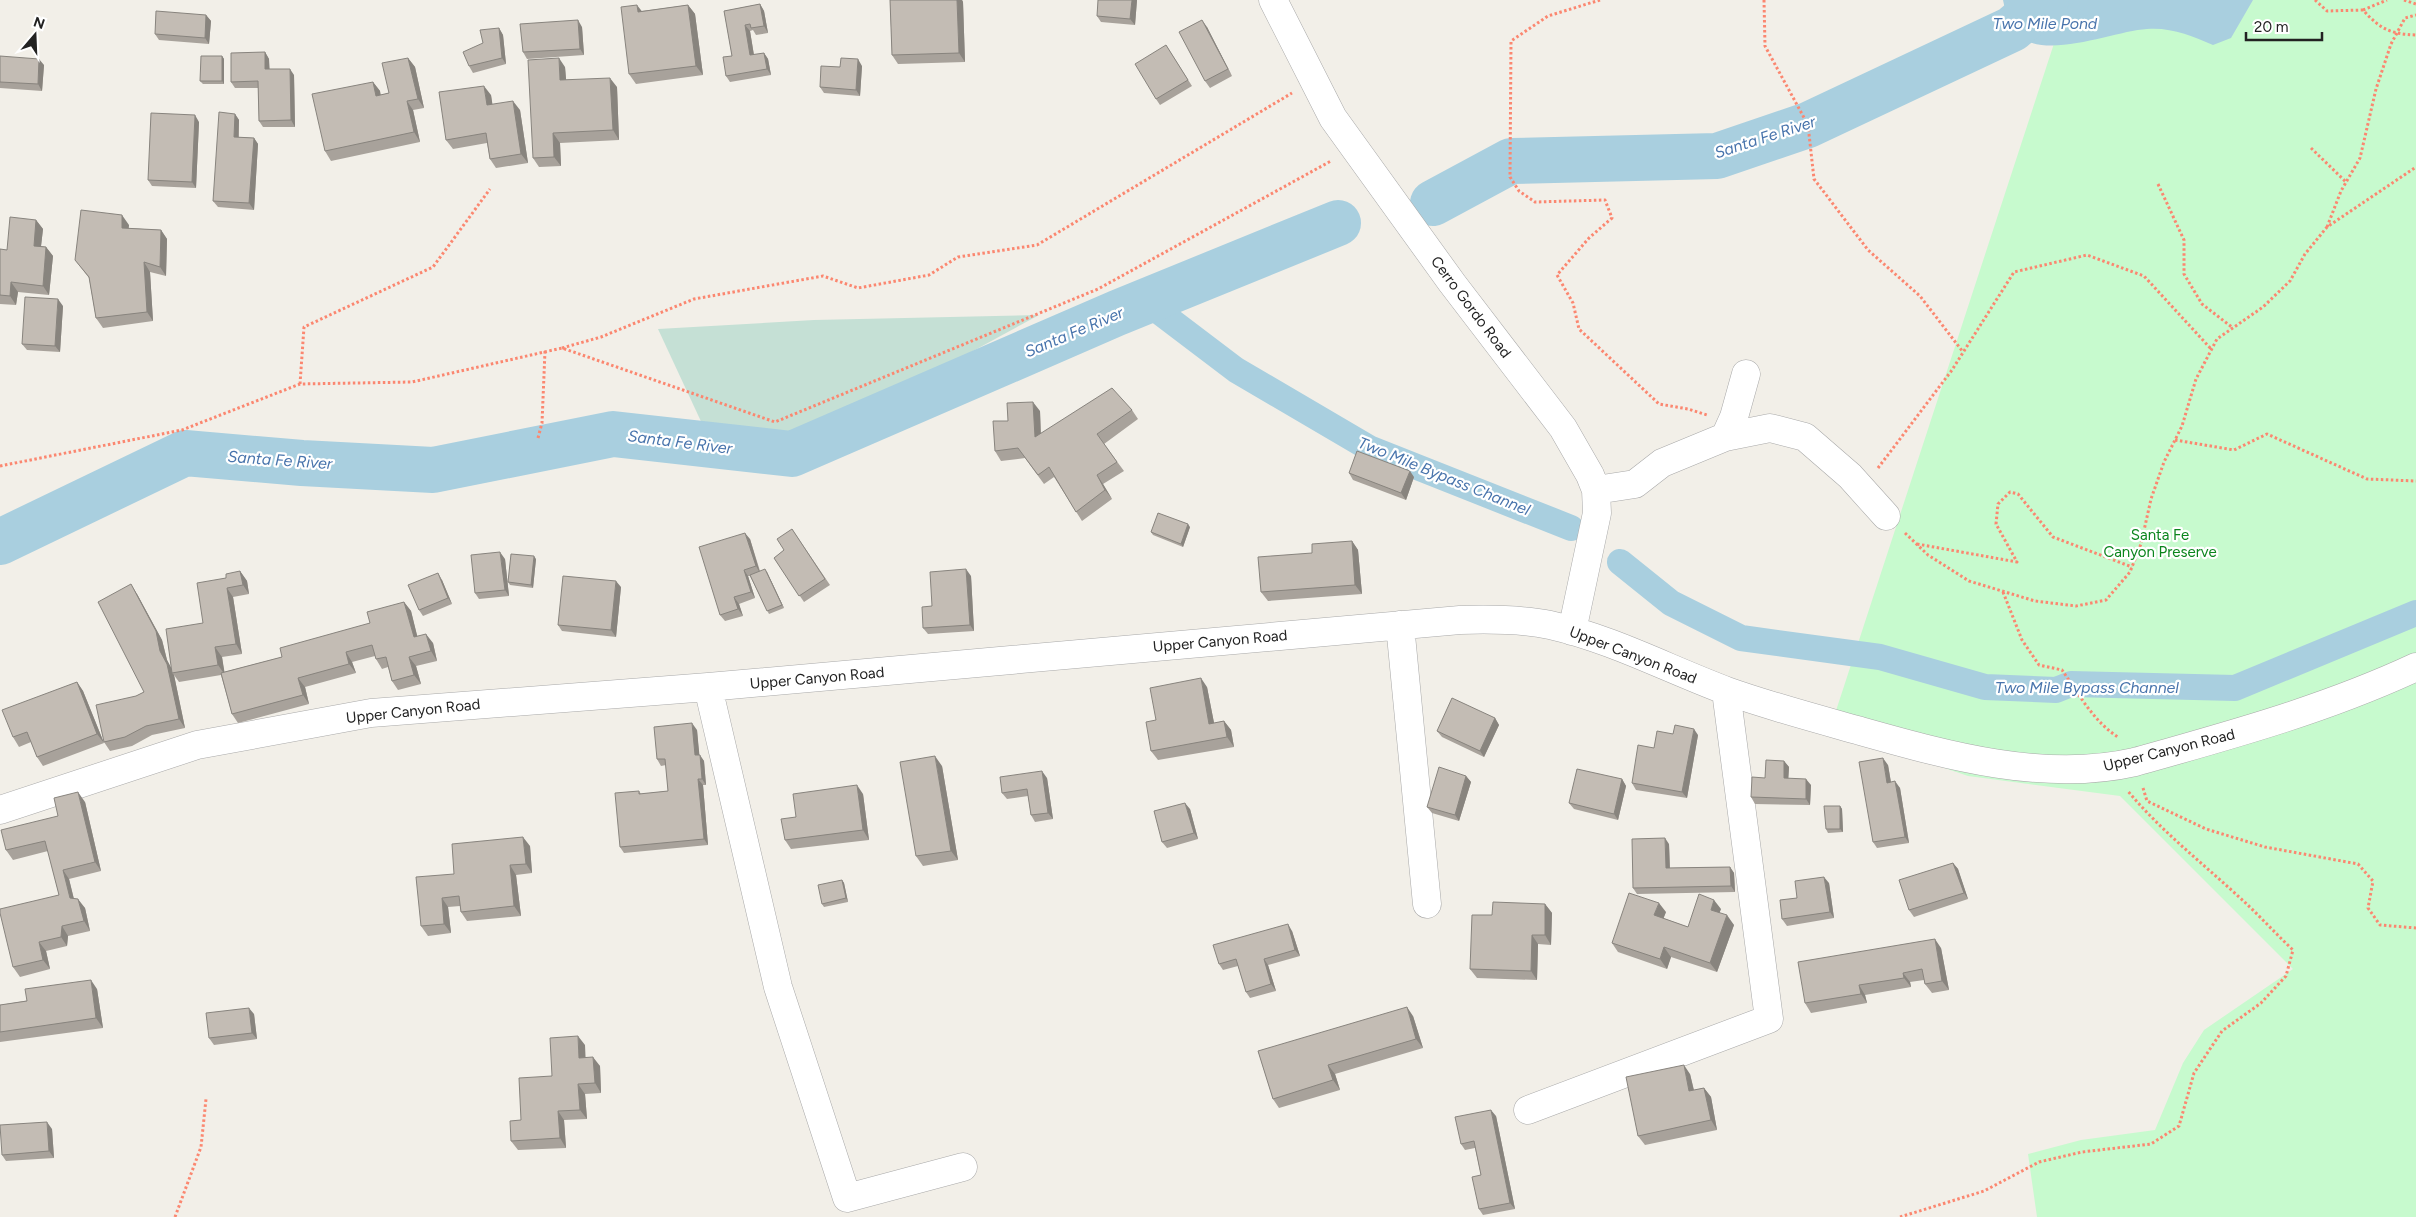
<svg xmlns="http://www.w3.org/2000/svg" width="2416" height="1217" font-family="Figtree,sans-serif">
<style>
.wetland{fill:#c5e0d5}
.park{fill:#c7face}
.water{fill:#a9cfdf}
.lines{fill:none;stroke-linecap:round;stroke-linejoin:round}
.canal{stroke:#a9cfdf;stroke-width:26}
.river{stroke:#a9cfdf;stroke-width:46}
.minor-casing{stroke:#a9a9a9;stroke-width:29}
.path{stroke:#fb8770;stroke-width:3;stroke-dasharray:2.5 2.5;stroke-linecap:butt}
.minor{stroke:#fff;stroke-width:28}
.wall{fill:#a8a29b}
.shaded-wall{fill:#88847e}
.building{fill:#c3bcb4;stroke:#88847e}
.labels{text-anchor:middle;dominant-baseline:central;stroke-width:4.5;stroke-linejoin:round;paint-order:stroke}
.street-label{font-size:15px;fill:#222;stroke:#fff}
.park-label{font-size:15px;fill:#0b851d;stroke:#fff}
.water-label{font-size:16px;font-style:italic;fill:#4874ac;stroke:#fff}
</style>
<rect width="100%" height="100%" fill="#f2efe8"/>
<path class="wetland" d="M1039,315L894,394L788,438L705,430L658,329L814,320Z"/>
<path class="park" d="M2121,0H2416V1217H2037L2028,1154L2081,1140L2155,1130L2183,1063L2204,1030L2293,969L2120,796L1968,776L1830,729L2063,16Z"/>
<path class="water" d="M2003,0H2253L2231,38L2213,45C2192,36 2171,27 2147,29C2112,31 2037,65 2012,29C2007,22 2005,9 2003,0Z"/>
<g class="lines">
<path class="canal" d="M1145,301L1236,370L1369,448L1571,528
M1620,562L1671,603L1741,638L1880,657L1985,687L2056,690L2071,684L2235,688L2416,613"/>
<path class="river" d="M1433,203L1511,161L1717,156L1808,125L2012,29L2046,0
M0,542L185,453L302,463L433,470L613,434L792,454L1117,313L1338,223"/>
<g class="minor-casing">
<path id="minor" d="M1273,0L1333,118L1452,283L1563,428L1590,475L1596,490L1597,513L1572,631
M1725,437L1734,417L1746,374
M1596,490L1635,484L1662,463L1725,437L1770,428L1805,437L1850,476L1886,516
M1400,625L1427,904
M708,687L778,987L847,1198L963,1167
M0,810L197,745L371,713L708,687L1460,620C1490,619 1521,619 1550,625C1612,639 1668,669 1727,691C1769,706 1814,718 1857,730C1946,755 2043,783 2135,762C2231,735 2326,709 2416,667
M1528,1110L1769,1019L1726,691"/>
</g>
<path class="path" d="M1600,0L1548,16L1511,41L1510,177L1519,191L1535,202L1605,200L1612,218L1589,238L1557,275L1573,303L1579,329L1659,404L1688,409L1707,415
M1764,0L1765,46L1808,125L1814,179L1868,250L1920,296L1963,352
M2315,0L2327,11L2363,10C2380,29 2390,34 2416,35
M2404,0L2416,4
M2363,10L2387,0
M2311,148L2346,182
M2158,184L2184,240V274L2202,304L2233,328
M2327,227L2341,191L2360,158L2376,89L2391,44L2405,18L2416,15
M562,348L601,337L694,299L823,276L858,288L929,275L958,257L1037,245L1292,93
M300,384L304,327L433,267L490,189
M538,438L542,423L545,351
M2175,440L2234,450L2267,434L2367,479L2416,481
M0,466L182,430L300,384L412,382L562,348L775,422L1098,289L1331,161
M1878,468L1952,370L2014,272L2087,255L2144,276L2212,350
M1905,533L1928,555L1969,581L2035,601L2076,606L2106,600L2130,572L2141,544L2151,499L2164,462L2182,426L2196,379L2217,339L2263,307L2290,281L2305,254L2327,227L2416,167
M1917,544L2017,562L1996,524L1998,504L2010,492L2018,494L2053,537L2132,567
M2003,592L2022,640L2039,665L2062,670C2078,693 2094,722 2118,737
M2143,788L2147,801L2206,829L2265,847L2358,864L2373,881L2368,908L2380,925L2416,928
M175,1217L201,1147L206,1099
M1900,1217L1984,1191L2039,1162L2082,1152L2151,1144L2179,1126L2194,1073L2222,1031L2261,1003L2286,976L2293,950C2274,932 2257,913 2238,896C2200,861 2160,830 2127,790"/>
<use href="#minor" class="minor"/>
</g>
<path class="wall" d="M890,0H962L963,2L965,62L898,64L892,55Z
M1137,0L1135,25L1101,22L1097,16Z
M760,4L764,11L768,33L756,35L753,30L750,31L754,55L764,53L768,59L771,75L730,82L726,76L732,56L724,11Z
M688,5L695,14L703,75L636,84L629,74L642,11Z
M206,15L211,21L209,44L159,40L155,34Z
M582,27L584,55L527,59L523,52Z
M1207,27L1232,76L1210,88L1205,81Z
M499,28L503,35L506,64L473,73L469,66L483,43Z
M1166,45L1192,86L1160,105L1156,99Z
M265,52L269,59V69L294,75L295,127H263L259,121L258,88H235L231,82Z
M0,56L44,65L42,91L0,88Z
M222,56L224,59V84H203L200,81Z
M408,58L415,67L424,108L413,110L420,142L331,161L325,151L373,82L380,91V95L389,93Z
M862,66L860,96L824,93L820,87L840,67Z
M565,67L566,80L617,87L619,140L560,143L561,166L539,167L533,158Z
M491,95L492,104L520,110L528,163L496,168L490,159L487,143L453,149L446,140Z
M235,114L239,120V137L254,138L258,144L254,210L218,207L213,201Z
M199,122L196,188L152,186L148,180Z
M36,220L43,229L41,246L46,247L53,256L49,295L18,292L16,305L0,304V249L7,250Z
M129,225L128,228L161,230L167,239L166,276L150,272L153,321L103,328L96,318L89,278L75,260Z
M63,306L60,352L27,350L22,344Z
M1132,410L1138,419L1104,444L1124,471L1103,484L1112,499L1082,521L1054,477L1044,484L1025,458L1001,461L995,451L1008,421L1040,411L1041,433Z
M1349,473L1414,477L1406,500L1353,480Z
M1190,527L1183,547L1153,535L1151,532Z
M792,529L830,585L804,602L774,558L784,550Z
M750,539L760,571L767,572L784,608L769,614L750,576H748L755,598L739,604L743,616L725,621L720,615Z
M1352,541L1358,550L1362,594L1268,601L1261,592L1312,553Z
M505,559L509,596L479,599L475,593Z
M536,559L533,588L510,585L508,582Z
M240,571L247,581L249,594L233,597L242,654L222,657L224,672L282,657L370,623L404,602L411,611L417,636L433,643L437,661L416,666L421,684L398,690L392,681L388,667L382,669L376,659L375,656L352,662L356,673L305,687L309,704L238,723L232,714L221,675L179,682L174,675L185,728L152,735L132,746L110,751L104,742L136,696L144,692L137,594L162,640L167,660L172,670L203,623L226,578Z
M971,576L974,631L928,634L923,628L932,606Z
M442,580L452,604L423,616L419,610Z
M621,587L616,637L562,631L558,625Z
M77,682L83,691L104,743L43,766L37,757L31,742L19,747L13,737Z
M1207,687L1214,723L1224,721L1231,730L1234,747L1158,760L1151,751L1156,720Z
M1495,718L1499,725L1484,757L1442,737L1437,731Z
M697,730L699,755L704,761L706,785H703L708,845L624,853L620,847L639,791L641,794L668,791L666,765L661,766L657,759Z
M1698,735L1687,798L1636,790L1632,783L1654,748Z
M1784,761L1789,767L1788,779L1811,785L1810,805L1755,804L1751,797L1765,778Z
M1888,765L1891,782L1900,788L1909,843L1877,848L1873,842Z
M942,766L958,860L923,866L916,856Z
M1466,776L1471,782L1459,821L1432,813L1427,807Z
M1047,778L1053,819L1035,822L1031,815L1028,796L1007,799L1002,793Z
M1622,779L1626,786L1618,820L1574,809L1569,803Z
M863,794L869,840L791,849L785,840L796,817Z
M85,802L101,871L69,879L74,899L85,908L90,931L68,936L67,946L46,951L50,969L20,977L13,967L59,895L48,851L13,860L6,850L58,816Z
M1840,806L1842,809L1843,832L1828,833L1826,829Z
M1190,809L1198,839L1167,848L1162,842Z
M1669,844L1670,868L1730,867L1734,873L1735,892L1637,894L1633,888Z
M530,846L532,873L516,875L521,916L467,921L461,912L460,906L448,907L451,933L428,936L421,926L454,874Z
M1953,863L1958,869L1968,899L1914,917L1909,910Z
M842,880L844,883L848,902L824,907L822,904Z
M1829,883L1834,918L1787,926L1782,919Z
M1545,904L1552,913L1551,945L1538,944L1537,980L1477,978L1470,969Z
M1721,909L1719,913L1734,925L1717,972L1671,957L1667,969L1618,952L1612,943L1666,912L1663,918L1688,927Z
M1292,931L1300,956L1268,965L1276,991L1250,998L1246,992L1238,966L1223,970L1219,964Z
M1941,948L1949,990L1932,993L1925,984L1924,980L1910,982L1911,987L1865,995L1867,1003L1811,1013L1805,1003Z
M97,989L103,1028L0,1042V1005Z
M254,1014L257,1039L214,1045L209,1038Z
M1413,1016L1423,1048L1335,1074L1340,1090L1279,1108L1273,1099L1258,1051Z
M585,1045V1058L600,1066L601,1093L585,1094L587,1119L564,1120L566,1148L518,1150L511,1141L521,1120L552,1076Z
M1690,1074L1694,1090L1704,1088L1711,1097L1717,1130L1645,1145L1638,1136Z
M1496,1116L1515,1209L1483,1215L1479,1209L1481,1175L1475,1148L1465,1150L1461,1144Z
M52,1129L54,1158L6,1161L2,1155Z"/>
<path class="shaded-wall" d="M957,0H962L963,2L965,62L959,53Z
M1132,0H1137L1135,25L1130,19Z
M760,4L764,11L768,33L764,26Z
M637,5L644,14L638,12Z
M688,5L695,14L703,75L696,66Z
M206,15L211,21L209,44L205,38Z
M578,20L582,27L584,55L580,49Z
M1202,20L1207,27L1232,76L1228,69Z
M745,25L750,31L755,62L750,55Z
M499,28L503,35L506,64L502,58Z
M265,52L269,59L270,75L265,69Z
M764,53L768,59L771,75L767,69Z
M222,56L224,59V84L222,81Z
M408,58L415,67L424,108L418,99Z
M559,58L565,67L567,90L560,80Z
M39,59L44,65L42,91L38,84Z
M858,59L862,66L860,96L856,90Z
M290,69L294,75L295,127L291,120Z
M610,78L617,87L619,140L613,130Z
M373,82L380,91L383,105L376,96Z
M484,86L491,95L494,114L487,105Z
M407,101L413,110L420,142L414,132Z
M513,101L520,110L528,163L521,154Z
M235,114L239,120L238,143L234,137Z
M195,115L199,122L196,188L192,182Z
M553,133L560,143L561,166L554,157Z
M254,138L258,144L254,210L249,203Z
M122,215L129,225L128,237L122,228Z
M36,220L43,229L40,255L34,246Z
M161,230L167,239L166,276L160,267Z
M46,247L53,256L49,295L43,286Z
M144,262L150,272L153,321L147,312Z
M11,282L18,292L16,305L10,296Z
M58,299L63,306L60,352L55,346Z
M1033,402L1040,411L1041,446L1035,437Z
M1410,471L1414,477L1406,500L1401,493Z
M1097,475L1103,484L1112,499L1105,490Z
M1188,524L1190,527L1183,547L1181,544Z
M745,533L750,539L760,573L756,566Z
M1352,541L1358,550L1362,594L1355,585Z
M500,552L505,559L509,596L505,590Z
M534,556L536,559L533,588L531,585Z
M765,569L767,572L784,608L782,605Z
M966,569L971,576L974,631L970,625Z
M744,570L748,576L755,598L751,592Z
M240,571L247,581L249,594L243,585Z
M438,573L442,580L452,604L448,598Z
M616,581L621,587L616,637L611,630Z
M131,584L137,594L162,640L167,660L174,673H172L174,675L185,728L179,719L160,651Z
M227,588L233,597L242,654L236,644Z
M734,597L739,604L743,616L738,609Z
M404,602L411,611L420,647L414,637Z
M426,634L433,643L437,661L431,651Z
M215,647L222,657L225,675L218,665Z
M346,652L352,662L356,673L349,664Z
M409,657L416,666L421,684L414,675Z
M298,678L305,687L309,704L303,695Z
M1201,678L1207,687L1216,733L1209,724Z
M77,682L83,691L104,743L97,734Z
M1495,718L1499,725L1484,757L1480,751Z
M1224,721L1231,730L1234,747L1227,737Z
M692,723L697,730L700,761L695,755Z
M1694,729L1698,735L1687,798L1682,792Z
M700,755L704,761L706,785L702,779Z
M935,756L942,766L958,860L951,851Z
M1883,758L1888,765L1892,789L1887,783Z
M1784,761L1789,767L1788,785L1784,778Z
M1042,771L1047,778L1053,819L1048,813Z
M1466,776L1471,782L1459,821L1455,815Z
M698,779L703,785L708,845L704,839Z
M1622,779L1626,786L1618,820L1614,814Z
M1806,779L1811,785L1810,805L1806,799Z
M1895,781L1900,788L1909,843L1905,837Z
M857,785L863,794L869,840L863,830Z
M78,792L85,802L101,871L95,862Z
M1185,803L1190,809L1198,839L1194,833Z
M1840,806L1842,809L1843,832L1840,829Z
M523,837L530,846L532,873L526,864Z
M1665,838L1669,844L1670,875L1666,868Z
M1953,863L1958,869L1968,899L1964,893Z
M510,865L516,875L521,916L514,906Z
M1730,867L1734,873L1735,892L1731,886Z
M63,870L69,879L76,908L70,898Z
M1824,877L1829,883L1834,918L1830,912Z
M842,880L844,883L848,902L846,898Z
M442,898L448,907L451,933L444,924Z
M78,899L85,908L90,931L84,921Z
M1714,900L1721,909L1717,919L1711,910Z
M1659,903L1666,912L1661,925L1654,915Z
M1545,904L1552,913L1551,945L1545,935Z
M1727,915L1734,925L1717,972L1710,963Z
M1288,924L1292,931L1300,956L1295,950Z
M62,926L68,936L67,946L61,937Z
M1532,935L1538,944L1537,980L1531,971Z
M1935,939L1941,948L1949,990L1942,981Z
M39,942L46,951L50,969L43,960Z
M1664,947L1671,957L1667,969L1660,959Z
M1264,959L1268,965L1276,991L1271,984Z
M1903,973L1910,982L1911,987L1904,978Z
M91,980L97,989L103,1028L96,1018Z
M1859,985L1865,995L1867,1003L1861,994Z
M1407,1007L1413,1016L1423,1048L1416,1039Z
M249,1008L254,1014L257,1039L252,1033Z
M578,1036L585,1045L586,1067L579,1058Z
M593,1057L600,1066L601,1093L595,1083Z
M1328,1065L1335,1074L1340,1090L1333,1080Z
M1684,1065L1690,1074L1696,1100L1689,1091Z
M578,1084L585,1094L587,1119L580,1110Z
M1704,1088L1711,1097L1717,1130L1711,1120Z
M1491,1110L1496,1116L1515,1209L1510,1203Z
M558,1111L564,1120L566,1148L560,1138Z
M47,1122L52,1129L54,1158L49,1151Z"/>
<path class="building" d="M890,0H957L959,53L892,55Z
M1098,0H1132L1130,19L1097,16Z
M760,4L764,26L751,28L750,24L745,25L750,55L764,53L767,69L726,76L723,57L732,56L724,11Z
M637,5L638,12L688,5L696,66L629,74L621,7Z
M156,11L206,15L205,38L155,34Z
M578,20L580,49L523,52L520,24Z
M1202,20L1228,69L1205,81L1179,32Z
M499,28L502,58L469,66L463,52L483,43L480,30Z
M1166,45L1188,80L1156,99L1135,64Z
M265,52V69H290L291,120L259,121L258,81L231,82V53Z
M0,56L39,59L38,84L0,82Z
M201,56H222V81H200Z
M408,58L418,99L407,101L414,132L325,151L312,94L373,82L376,96L389,93L382,63Z
M559,58L560,80L610,78L613,130L553,133L554,157L533,158L528,60Z
M841,58L858,59L856,90L820,87L821,66L840,67Z
M484,86L487,105L513,101L521,154L490,159L486,133L446,140L439,92Z
M219,112L235,114L234,137L254,138L249,203L213,201Z
M151,113L195,115L192,182L148,180Z
M81,210L122,215V228L161,230L160,267L144,262L147,312L96,318L89,277L75,260Z
M10,217L36,220L34,246L46,247L43,286L11,282L10,296L0,295V249L7,250Z
M25,297L58,299L55,346L22,344Z
M1112,388L1132,410L1097,434L1117,462L1097,475L1105,490L1076,512L1049,467L1038,475L1018,448L995,451L993,421H1008L1007,403L1033,402L1035,437Z
M1357,451L1410,471L1401,493L1349,473Z
M1158,513L1188,524L1181,544L1151,532Z
M792,529L825,579L799,596L774,558L784,550L777,539Z
M745,533L756,566L744,570L751,592L734,597L738,609L720,615L699,547Z
M1352,541L1355,585L1261,592L1258,557L1312,553V544Z
M500,552L505,590L475,593L471,555Z
M511,554L534,556L531,585L508,582Z
M765,569L782,605L767,611L750,575Z
M966,569L970,625L923,628L922,607L932,606L930,572Z
M240,571L243,585L227,588L236,644L215,647L218,665L172,673L166,629L203,623L197,583L226,578V574Z
M438,573L448,598L419,610L408,585Z
M563,576L616,581L611,630L558,625Z
M131,584L156,631L160,651L167,664L179,719L146,726L125,737L104,742L96,705L136,696L144,692L98,602Z
M404,602L414,637L426,634L431,651L409,657L414,675L392,681L386,657L376,659L372,645L346,652L349,664L298,678L303,695L232,714L221,673L282,657L280,648L370,623L367,612Z
M1201,678L1209,724L1224,721L1227,737L1151,751L1146,722L1156,720L1150,688Z
M77,682L97,734L37,757L27,732L13,737L2,710Z
M1452,698L1495,718L1480,751L1437,731Z
M692,723L695,755H700L702,779H698L704,839L620,847L615,793L639,791V794L668,791L665,759H657L654,727Z
M1675,725L1694,729L1682,792L1632,783L1638,745L1654,748L1657,731L1673,734Z
M935,756L951,851L916,856L900,762Z
M1883,758L1887,783L1895,781L1905,837L1873,842L1859,762Z
M1766,760L1784,761V778L1806,779V799L1751,797L1752,777L1765,778Z
M1439,767L1466,776L1455,815L1427,807Z
M1577,769L1622,779L1614,814L1569,803Z
M1042,771L1048,813L1031,815L1027,789L1002,793L1000,777Z
M857,785L863,830L785,840L781,819L796,817L793,794Z
M78,792L95,862L63,870L70,898L78,899L84,921L62,926L61,937L39,942L43,960L13,967L0,913V909L59,895L45,841L6,850L1,830L58,816L54,798Z
M1185,803L1194,833L1162,842L1154,811Z
M1824,806H1840V829H1826Z
M523,837L526,864L510,865L514,906L461,912L459,896L442,898L444,924L421,926L416,877L454,874L452,844Z
M1665,838L1666,868L1730,867L1731,886L1633,888L1632,839Z
M1953,863L1964,893L1909,910L1899,880Z
M1824,877L1830,912L1782,919L1780,900L1797,898L1795,881Z
M842,880L846,898L822,904L818,885Z
M1629,893L1659,903L1654,915L1688,927L1699,894L1714,900L1711,910L1727,915L1710,963L1664,947L1660,959L1612,943Z
M1493,902L1545,904V935H1532L1531,971L1470,969L1472,915H1492Z
M1288,924L1295,950L1264,959L1271,984L1246,992L1236,959L1219,964L1213,945Z
M1935,939L1942,981L1925,984L1922,969L1903,973L1904,978L1859,985L1861,994L1805,1003L1798,962Z
M91,980L96,1018L0,1032V1005L27,1001L25,989Z
M1407,1007L1416,1039L1328,1065L1333,1080L1273,1099L1258,1051Z
M249,1008L252,1033L209,1038L206,1013Z
M578,1036L579,1058L593,1057L595,1083L578,1084L580,1110L558,1111L560,1138L511,1141L510,1121L521,1120L519,1078L552,1076L550,1038Z
M1684,1065L1689,1091L1704,1088L1711,1120L1638,1136L1626,1077Z
M1491,1110L1510,1203L1479,1209L1472,1177L1481,1175L1474,1141L1461,1144L1455,1117Z
M47,1122L49,1151L2,1155L0,1125Z"/>
<g class="labels">
<g class="street-label">
<text transform="translate(1471 307) rotate(53)">Cerro Gordo Road</text>
<text transform="translate(1220 641) rotate(-5)">Upper Canyon Road</text>
<text transform="translate(1633 655) rotate(21)">Upper Canyon Road</text>
<text transform="translate(817 678) rotate(-5)">Upper Canyon Road</text>
<text transform="translate(413 711) rotate(-6)">Upper Canyon Road</text>
<text transform="translate(2169 750) rotate(-14)">Upper Canyon Road</text>
</g>
<g class="park-label">
<text x="2160" y="535">Santa Fe<tspan x="2160" dy="17">Canyon Preserve</tspan></text>
</g>
<g class="water-label">
<text x="2045" y="23">Two Mile Pond</text>
<text transform="translate(1765 137) rotate(-18)">Santa Fe River</text>
<text transform="translate(1074 332) rotate(-23)">Santa Fe River</text>
<text transform="translate(680 442) rotate(7)">Santa Fe River</text>
<text transform="translate(280 460) rotate(4)">Santa Fe River</text>
<text transform="translate(1444 476) rotate(22)">Two Mile Bypass Channel</text>
<text x="2087" y="687">Two Mile Bypass Channel</text>
</g>
</g>
<g transform="translate(35 35) rotate(19)" stroke="#ffffff" stroke-width="4" paint-order="stroke">
<path d="M0-4L9 19L0 12L-9 19Z" fill="#222222"/>
<text y="-8" font-size="14" font-weight="bold" text-anchor="middle" fill="#222222">N</text>
</g>
<path d="M2246 32v8h76v-8" fill="none" stroke="#222222" stroke-width="2.5"/>
<text x="2254" y="32" font-size="15" fill="#222222" stroke="#ffffff" stroke-width="4" paint-order="stroke">20 m</text>
</svg>
